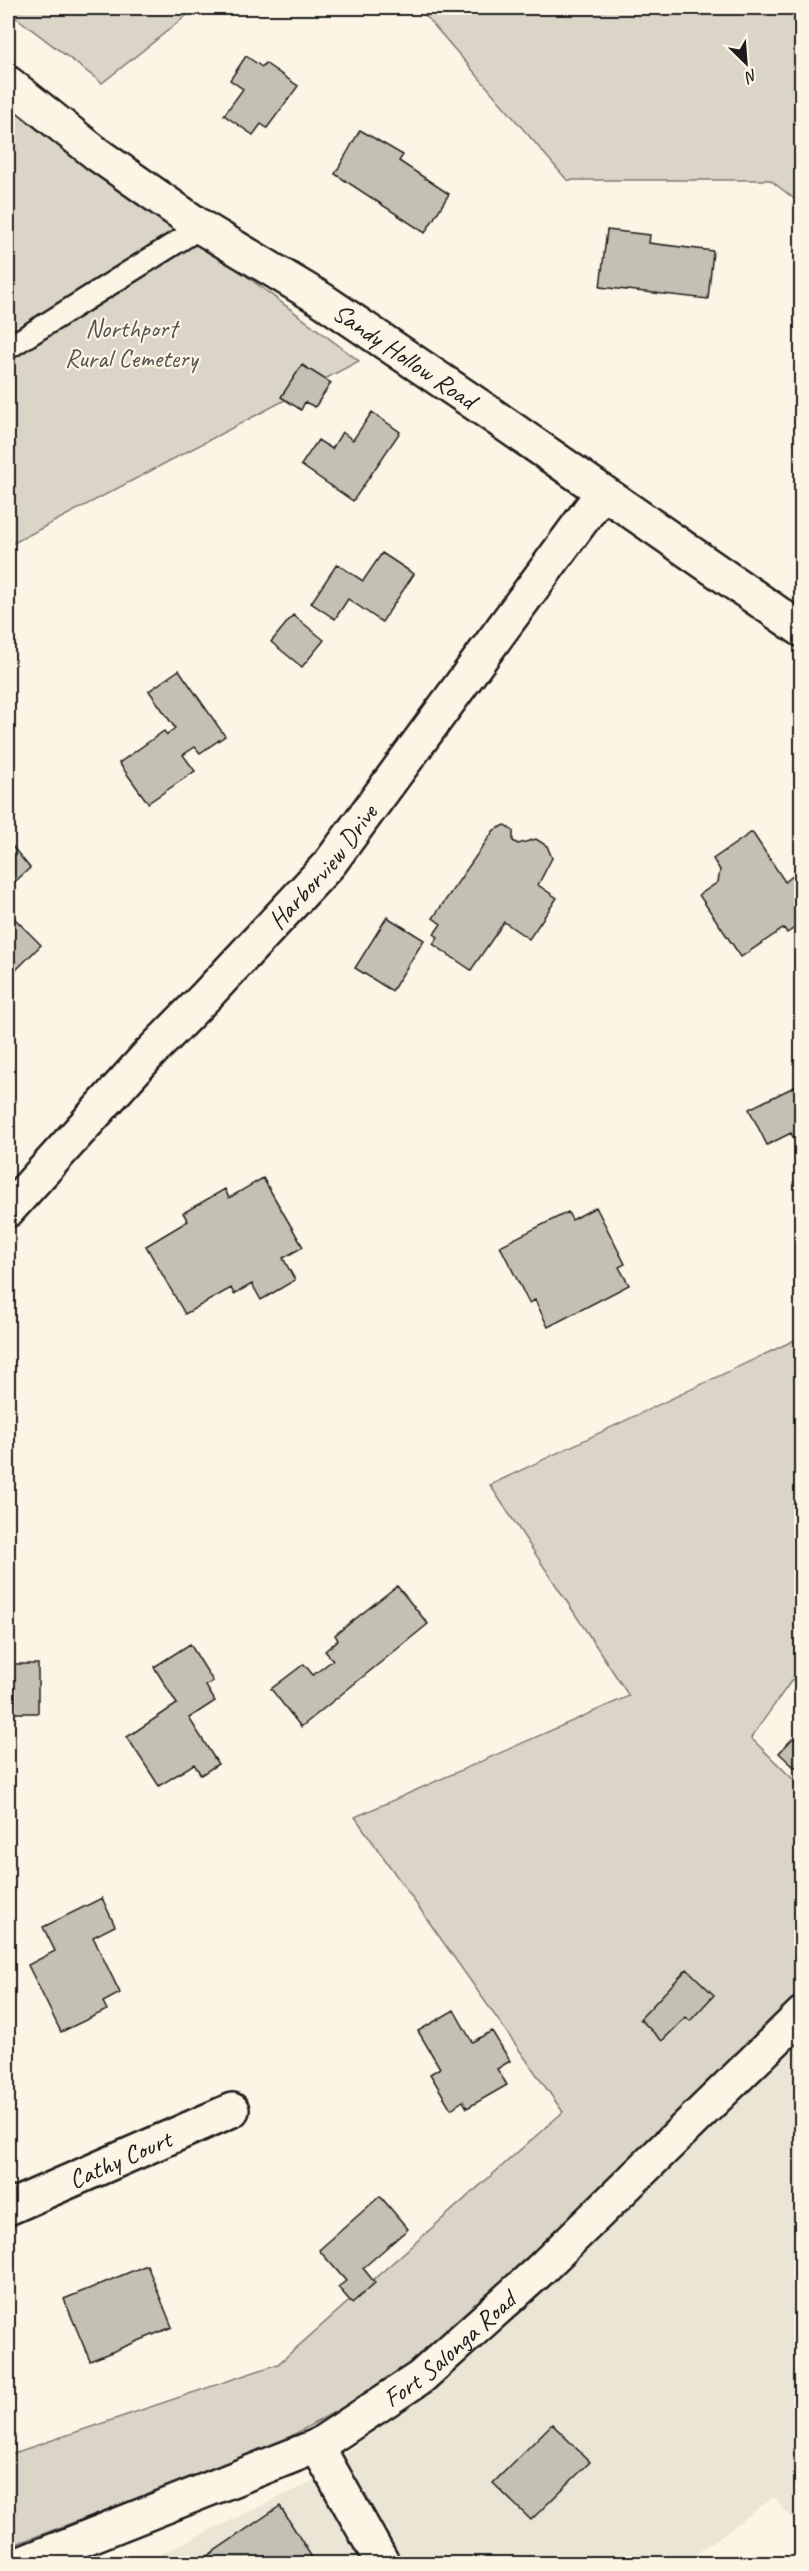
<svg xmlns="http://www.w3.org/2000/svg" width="809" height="2571" font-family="Caveat,sans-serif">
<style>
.built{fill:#ebe5d6}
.green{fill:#dbd5c8;stroke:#7c7872;stroke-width:1.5}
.building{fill:#c4c0b3;stroke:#1c1c1c;stroke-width:1.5}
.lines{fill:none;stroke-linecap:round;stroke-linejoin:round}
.lane-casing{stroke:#1c1c1c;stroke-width:26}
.street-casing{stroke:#1c1c1c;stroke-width:38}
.secondary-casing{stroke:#1c1c1c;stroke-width:38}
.primary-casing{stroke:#1c1c1c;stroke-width:38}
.lane{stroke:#fcf5e5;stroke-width:21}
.street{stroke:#fcf5e5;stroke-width:33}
.secondary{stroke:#fcf5e5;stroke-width:33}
.primary{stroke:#fcf5e5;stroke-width:33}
.labels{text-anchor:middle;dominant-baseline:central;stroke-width:4.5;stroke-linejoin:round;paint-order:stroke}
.park-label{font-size:26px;fill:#555450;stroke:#fcf5e5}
.street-label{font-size:26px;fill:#1c1c1c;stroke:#fcf5e5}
</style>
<rect width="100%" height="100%" fill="#fcf5e5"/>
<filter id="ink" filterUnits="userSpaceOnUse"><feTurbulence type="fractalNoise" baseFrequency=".0167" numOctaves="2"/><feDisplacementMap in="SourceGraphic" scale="12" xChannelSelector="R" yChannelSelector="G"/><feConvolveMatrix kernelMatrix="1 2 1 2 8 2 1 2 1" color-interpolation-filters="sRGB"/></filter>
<g filter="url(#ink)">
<path class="built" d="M801,2024V2530L774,2497L684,2563L164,2564L160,2554L310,2483L404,2405Z"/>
<path class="green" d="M12,8H196L102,83L9,12Z
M419,8H801V204L770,180H567Z
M8,96L359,361L8,546Z
M801,1337V1667L751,1738L801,1787V1997L569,2222L396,2378L266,2450L8,2547V2455L278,2364L563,2112L355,1817L629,1696L490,1485Z"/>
<path class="building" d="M246,56L262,67L265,63L298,86L267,128L261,124L253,135L224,115L243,89L230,80Z
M360,130L403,155L399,161L449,194L425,233L335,174Z
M607,230L650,235L649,243L713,251L708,299L600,287Z
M302,365L331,383L315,407L305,402L301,410L281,397Z
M372,412L400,432L353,501L301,465L318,440L332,449L342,432L353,440Z
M382,553L414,574L382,622L348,599L335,619L311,603L337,564L363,581Z
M293,615L324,640L302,667L271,642Z
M179,670L225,736L200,753L195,747L183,755L195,771L148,803L119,763L164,731L167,735L175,728L149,691Z
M505,825L513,831V841L518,844L536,839L547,846L552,858L538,885L557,898L529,939L504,922L471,970L433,944L438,937L434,934L441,924L433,918L494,830Z
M752,832L785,882L794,875L802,887V923L787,933L784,928L741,957L699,895L718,882L720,870L713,859Z
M8,841L30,868L8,888Z
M9,913L41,945L8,978V914Z
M387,917L424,940L392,991L355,968Z
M802,1083V1155L791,1133L767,1145L749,1109Z
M263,1178L303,1247L283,1258L295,1280L261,1300L252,1284L234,1294L231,1288L185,1314L146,1246L188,1221L183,1213L225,1189L229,1198Z
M596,1207L625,1264L619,1267L629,1285L548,1327L535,1300L529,1303L500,1246L568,1212L572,1220Z
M397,1586L428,1624L301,1727L271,1689L304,1664L313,1675L333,1660L325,1651L338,1640L335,1635Z
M190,1644L213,1681L206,1686L215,1701L189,1718L218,1764L201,1775L194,1764L159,1786L127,1737L177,1704L154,1667Z
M8,1664H38V1713H8Z
M793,1738L802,1745V1760L795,1768L779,1753Z
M102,1898L115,1926L93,1937L120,1993L103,2002L107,2010L61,2032L28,1965L55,1951L43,1927Z
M687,1969L714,1995L690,2021L686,2017L662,2041L640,2019Z
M454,2010L472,2042L492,2031L510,2061L497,2069L507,2085L467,2108L463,2101L451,2109L430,2074L440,2068L418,2031Z
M380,2196L408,2229L363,2268L375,2283L352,2303L338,2287L346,2281L319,2250Z
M147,2265L172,2327L90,2361L64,2299Z
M552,2424L590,2462L531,2520L493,2483Z
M280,2506L316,2564H197V2563Z"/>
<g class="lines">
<g class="lane-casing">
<path id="lane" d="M8,348L201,227"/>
</g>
<g class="street-casing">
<g id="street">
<path id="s1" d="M8,83L97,154L201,227L321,299L479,406L802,630"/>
<path id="s2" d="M8,1210L149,1054L207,995L330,863L602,493"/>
<path id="s3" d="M8,2208L232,2110"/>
</g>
</g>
<g class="secondary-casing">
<path id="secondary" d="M317,2446L383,2564"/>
</g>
<g class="primary-casing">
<g id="primary">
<path id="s4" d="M20,2564L317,2446L421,2377L539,2271L802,2014"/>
</g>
</g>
<use href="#lane" class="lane"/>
<use href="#street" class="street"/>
<use href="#secondary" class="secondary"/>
<use href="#primary" class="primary"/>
</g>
</g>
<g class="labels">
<g class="park-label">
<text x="131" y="328">Northport<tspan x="131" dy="30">Rural Cemetery</tspan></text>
</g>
<g class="street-label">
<text stroke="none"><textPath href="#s1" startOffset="482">Sandy Hollow Road</textPath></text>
<text stroke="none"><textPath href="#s2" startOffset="466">Harborview Drive</textPath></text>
<text stroke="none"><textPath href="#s3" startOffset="122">Cathy Court</textPath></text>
<text stroke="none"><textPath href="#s4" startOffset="484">Fort Salonga Road</textPath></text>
</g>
</g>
<rect width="809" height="2571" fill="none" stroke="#fcf5e5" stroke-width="30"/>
<rect x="15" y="15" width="779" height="2541" fill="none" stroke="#1c1c1c" stroke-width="2" filter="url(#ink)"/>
<g transform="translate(746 63) rotate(155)" stroke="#fcf5e5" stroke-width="4.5" paint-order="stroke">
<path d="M0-4.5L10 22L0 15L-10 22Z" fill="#1c1c1c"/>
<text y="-9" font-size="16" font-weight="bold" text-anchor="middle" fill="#1c1c1c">N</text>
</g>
</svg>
